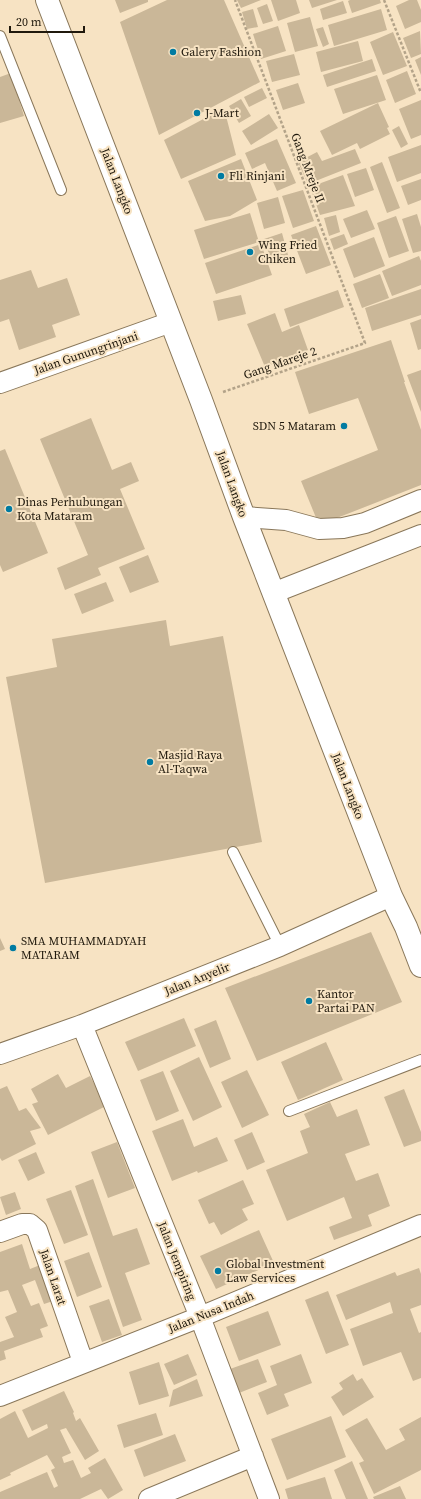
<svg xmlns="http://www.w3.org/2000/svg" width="421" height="1499" font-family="'Source Serif 4',serif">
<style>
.building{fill:#cab798}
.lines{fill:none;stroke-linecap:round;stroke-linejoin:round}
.service-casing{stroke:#89775a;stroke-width:12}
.minor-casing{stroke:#89775a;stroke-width:22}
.primary-casing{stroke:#89775a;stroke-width:24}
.path{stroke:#b3a389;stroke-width:2.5;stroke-dasharray:3 2;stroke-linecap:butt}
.service{stroke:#fff;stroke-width:10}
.minor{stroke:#fff;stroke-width:20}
.primary{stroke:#fff;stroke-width:22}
.poi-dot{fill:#007ba2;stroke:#f7e3c3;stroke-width:1.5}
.labels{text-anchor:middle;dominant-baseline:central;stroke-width:4;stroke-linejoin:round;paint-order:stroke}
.poi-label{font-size:12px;fill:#20190d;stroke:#f7e3c3;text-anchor:start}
.street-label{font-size:12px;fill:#20190d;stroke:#f7e3c3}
</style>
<rect width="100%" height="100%" fill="#f7e3c3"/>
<path class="building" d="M115,0H148V2L120,13Z
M167,0H224L260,82L159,135L120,22Z
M237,0H261L241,8Z
M271,0H296L300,13L278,21Z
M309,0H337L312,8Z
M350,0H380L381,3L352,13L348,1Z
M409,0H417L421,10V22L405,29L396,6Z
M343,1L347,13L323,20L320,9Z
M267,4L273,21L263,24L257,8Z
M253,9L258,27L247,29L242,12Z
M381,9L387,30L334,46L328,25Z
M310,17L318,46L295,52L287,23Z
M278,26L286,51L261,59L253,34Z
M323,27L329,44L323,47L316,29Z
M420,31L421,54L411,58L403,38Z
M393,32L407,66L383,75L370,42Z
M358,41L363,61L321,72L316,52Z
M294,54L300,75L272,82L266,61Z
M421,57V75L415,60Z
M372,59L376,71L327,87L323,75Z
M407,71L416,94L395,103L386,80Z
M11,73L24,116L0,123V77Z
M377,75L386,100L343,114L334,89Z
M298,83L305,103L283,110L276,90Z
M262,88L267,98L249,107L244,97Z
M241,99L251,116L239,123L229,106Z
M421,100V135L411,139L399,109Z
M378,103L389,127L387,128L390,134L360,149L357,143L332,155L320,131Z
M224,108L236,155L181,179L164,140Z
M269,114L278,128L251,145L242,131Z
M399,126L408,144L401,148L392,130Z
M277,139L296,183L277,191L265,163L252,169L245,153Z
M421,145V173L397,182L388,157Z
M355,149L361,163L308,184L298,162L317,152L322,161Z
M241,159L257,200L230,216L205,221L188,181Z
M382,162L400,208L387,213L370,167Z
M366,168L374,190L355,197L347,174Z
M343,175L355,206L320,215L310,187Z
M421,179V200L408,205L401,186Z
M303,190L314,221L293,228L282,196Z
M278,197L285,223L264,229L257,203Z
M367,210L375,229L351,238L343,219Z
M250,213L259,242L204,259L194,230Z
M417,214L421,227V251L413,253L402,219Z
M336,215L340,232L329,236L324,218Z
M396,216L409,251L389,258L377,223Z
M316,226L331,265L306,274L291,235Z
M282,233L288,255L271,260L264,239Z
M344,234L348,244L334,250L330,239Z
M374,237L385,266L354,278L343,249Z
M261,244L272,275L216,294L205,263Z
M419,256L421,261V285L392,296L382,271Z
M31,270L38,288L67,278L80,315L52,325L56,337L19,350L9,319L0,322V280Z
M380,274L389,298L362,308L353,284Z
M421,289V315L372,331L365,308Z
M338,290L344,307L290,327L284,309Z
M241,295L246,314L218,321L213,301Z
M275,313L282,332L299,325L308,350L265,367L247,324Z
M421,319V349L418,350L410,323Z
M391,340L405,382H404L421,430V485L319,525L301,481L378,450L358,398L309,414L295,372Z
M421,370V412L407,375Z
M91,418L112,470L131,462L139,481L120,489L145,549L98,568L101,575L65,590L57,568L88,555L40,439Z
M5,449L48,553L3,572L0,565V451Z
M148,555L159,582L130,593L119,567Z
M106,582L114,601L82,614L74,594Z
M166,620L170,646L223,636L262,842L45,883L6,677L57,667L52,639Z
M371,932L402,1002L257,1061L225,988Z
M0,938L5,949L0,951Z
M184,1018L196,1046L138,1071L125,1042Z
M216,1020L231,1059L210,1068L194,1029Z
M326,1042L343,1080L298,1100L281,1062Z
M199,1057L222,1107L193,1121L170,1071Z
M247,1070L269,1115L242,1128L221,1082Z
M163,1071L179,1111L156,1121L140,1080Z
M58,1074L66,1088L90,1076L106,1106L48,1135L32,1104L38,1102L31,1089Z
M7,1086L19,1111L26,1108L41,1128L30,1131L36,1144L2,1161L0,1158V1089Z
M404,1089L421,1132V1141L404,1147L384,1097Z
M330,1102L337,1117L357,1109L370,1145L345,1154L356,1181L378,1173L390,1206L368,1215L372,1226L334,1240L329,1227L352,1218L344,1197L287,1221L266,1170L308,1153L300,1131L310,1127L304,1114Z
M183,1119L194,1147L217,1137L228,1161L198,1173L197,1171L172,1181L152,1131Z
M252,1132L265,1162L247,1170L234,1140Z
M117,1142L135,1188L108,1198L91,1152Z
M36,1152L45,1173L28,1181L18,1160Z
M93,1179L113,1236L137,1228L150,1264L125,1273L142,1320L123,1327L75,1186Z
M243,1180L254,1204L242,1209L248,1220L221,1235L214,1222L209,1224L198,1200Z
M71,1190L88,1235L64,1244L46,1199Z
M15,1192L21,1209L6,1215L0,1197Z
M259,1230L274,1263L216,1289L200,1256Z
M22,1244L30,1269L45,1263L59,1299L44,1304L35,1280L22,1285L31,1306L39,1303L48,1326L40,1329L43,1337L4,1351L6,1359L0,1361V1342L14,1337L5,1317L17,1312L8,1290L0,1292V1252Z
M89,1252L102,1287L77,1297L64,1261Z
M419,1268L421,1274V1305L410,1309L419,1333L421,1332V1378L413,1381L401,1352L363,1366L350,1329L393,1313L390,1302L346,1320L336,1295L395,1272L397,1276Z
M328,1291L349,1345L326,1354L305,1300Z
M109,1299L122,1335L102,1342L89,1306Z
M268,1311L281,1345L239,1361L226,1327Z
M188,1354L197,1375L174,1385L164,1364Z
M301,1354L312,1383L284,1394L289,1406L267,1415L258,1393L277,1385L270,1366Z
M258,1359L267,1382L239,1393L230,1369Z
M159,1362L169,1396L139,1405L129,1372Z
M353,1374L357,1381L362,1378L374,1397L343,1416L331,1397L343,1389L339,1383Z
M197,1379L203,1396L169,1407L173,1390Z
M64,1391L74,1412L73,1413L76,1421L80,1418L99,1451L85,1460L66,1428L60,1430L71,1453L62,1457L64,1463L73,1460L81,1478L91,1473L88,1468L105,1458L123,1490L108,1499L101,1489L80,1499H0V1492L47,1472L54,1488L58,1486L51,1470L55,1468L47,1455L10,1473L11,1475L0,1480V1419L15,1411L28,1438L48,1428L47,1424L32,1431L22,1410Z
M156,1413L163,1435L124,1448L117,1425Z
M331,1416L346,1457L287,1480L271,1439Z
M421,1417V1470L374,1494L359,1463L364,1461L345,1430L367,1418L386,1450L405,1440L399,1429Z
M175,1434L186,1461L144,1477L134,1450Z
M352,1461L368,1499H346L334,1470Z
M325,1477L332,1499H288L285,1489Z
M400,1486L406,1499H374L373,1497Z"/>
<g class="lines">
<g class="service-casing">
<path id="service" d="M0,36L61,190
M233,852L280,946
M289,1111L421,1060"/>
</g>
<g class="minor-casing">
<path id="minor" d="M0,383L171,322
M244,517L286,520L319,529L343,528L365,523L421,500
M273,593L421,535
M82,1025L200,1317L269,1499
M0,1054L82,1025L280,946L391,896
M0,1232L22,1224H30L37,1230L83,1362
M0,1396L200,1317L421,1225
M149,1499L253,1456"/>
</g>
<g class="primary-casing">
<path id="primary" d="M47,0L201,400L244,517L391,896L406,927L421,966"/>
</g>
<path class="path" d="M384,0L421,93
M223,392L365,343L235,0"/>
<use href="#service" class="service"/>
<use href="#minor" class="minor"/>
<use href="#primary" class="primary"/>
</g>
<g class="poi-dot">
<circle cx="173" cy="52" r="4"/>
<circle cx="197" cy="113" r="4"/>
<circle cx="221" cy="176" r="4"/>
<circle cx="250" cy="252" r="4"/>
<circle cx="344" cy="426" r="4"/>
<circle cx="9" cy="509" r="4"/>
<circle cx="150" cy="762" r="4"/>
<circle cx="13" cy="948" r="4"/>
<circle cx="309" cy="1001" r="4"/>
<circle cx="218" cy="1271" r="4"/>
</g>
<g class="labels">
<g class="poi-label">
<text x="181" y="52">Galery Fashion</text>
<text x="205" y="113">J-Mart</text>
<text x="229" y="176">Fli Rinjani</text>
<text x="258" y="245">Wing Fried<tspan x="258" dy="14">Chiken</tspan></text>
<text x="336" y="426" text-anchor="end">SDN 5 Mataram</text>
<text x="17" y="502">Dinas Perhubungan<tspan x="17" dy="14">Kota Mataram</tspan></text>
<text x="158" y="755">Masjid Raya<tspan x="158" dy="14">Al-Taqwa</tspan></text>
<text x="21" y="941">SMA MUHAMMADYAH<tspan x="21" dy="14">MATARAM</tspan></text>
<text x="317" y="994">Kantor<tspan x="317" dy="14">Partai PAN</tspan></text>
<text x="226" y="1264">Global Investment<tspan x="226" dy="14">Law Services</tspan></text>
</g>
<g class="street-label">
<text transform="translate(308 168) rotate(69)">Gang Mreje II</text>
<text transform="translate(117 181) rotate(69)">Jalan Langko</text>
<text transform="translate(86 353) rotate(-19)">Jalan Gunungrinjani</text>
<text transform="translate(280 363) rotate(-19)">Gang Mareje 2</text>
<text transform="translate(232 484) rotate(70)">Jalan Langko</text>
<text transform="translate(348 786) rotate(69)">Jalan Langko</text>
<text transform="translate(197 979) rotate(-22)">Jalan Anyelir</text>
<text transform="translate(177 1261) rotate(68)">Jalan Jempiring</text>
<text transform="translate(53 1277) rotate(71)">Jalan Larat</text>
<text transform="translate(211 1312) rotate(-22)">Jalan Nusa Indah</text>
</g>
</g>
<path d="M10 26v6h74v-6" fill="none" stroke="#20190d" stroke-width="2"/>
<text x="16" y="26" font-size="12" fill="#20190d" stroke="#f7e3c3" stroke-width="3" paint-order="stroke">20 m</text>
</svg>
